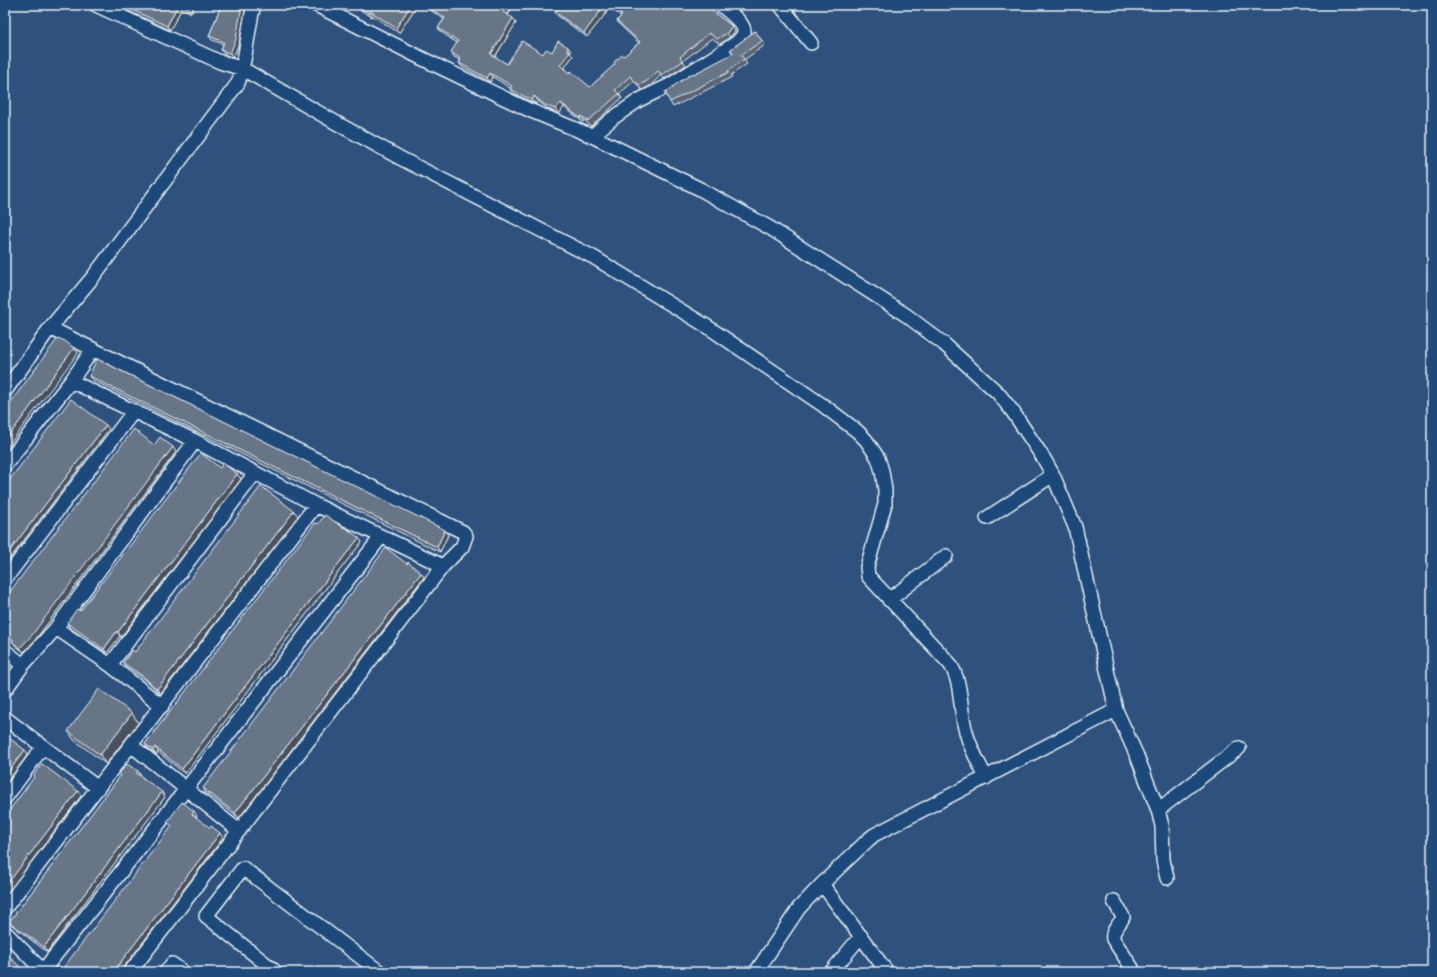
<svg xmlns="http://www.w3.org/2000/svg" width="1437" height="977" font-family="Dekko,sans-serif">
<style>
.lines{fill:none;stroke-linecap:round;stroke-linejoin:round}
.street-casing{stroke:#e8f1f8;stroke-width:16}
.street{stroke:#1f4a7a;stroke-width:13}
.wall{fill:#596474;stroke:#e8f1f8}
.shaded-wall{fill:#49515e;stroke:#e8f1f8}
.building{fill:#687487;stroke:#e8f1f8}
</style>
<rect width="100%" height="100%" fill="#2e527d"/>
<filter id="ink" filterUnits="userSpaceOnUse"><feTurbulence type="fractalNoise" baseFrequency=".025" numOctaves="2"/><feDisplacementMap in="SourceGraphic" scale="8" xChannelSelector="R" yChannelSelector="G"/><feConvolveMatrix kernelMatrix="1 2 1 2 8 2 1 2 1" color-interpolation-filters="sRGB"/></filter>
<g filter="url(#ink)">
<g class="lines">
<g class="street-casing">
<path id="street" d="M96,5L220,62L243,69L340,125L400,158L593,257L708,327L824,406L857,431L866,440L878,458L882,471L885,490V504L867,567L868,576L950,664C963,684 959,709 966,732C970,748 979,763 986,778
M316,5L421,58L529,110L592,136L700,189L770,228L906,315L944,344L998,393L1013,412L1044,459L1053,475L1075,527L1116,710L1137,756L1158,810L1162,826L1163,860L1167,878
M780,5L811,43
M592,136L613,118L639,100L670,85L736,43C739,40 743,37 744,32C745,23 727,11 721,5
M50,328L463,532L466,536L462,547L443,566L130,972
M71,381L195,441L316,505L443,566
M5,391L50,328L93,277L238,83C247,58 247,31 254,5
M5,465L71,381L93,349
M987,518L1053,475
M5,579L134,411
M889,600L946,556
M56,628L110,665L162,706
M5,651L23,665
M110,665L255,473
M5,690L23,665L56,628L195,441
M5,718L98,788
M131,745L239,831
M5,798L43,747
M1158,810L1239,748
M1114,901L1123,917C1120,925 1111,930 1113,939L1132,968L1133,972
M5,908L316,505
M5,932L42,970
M42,972L186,789L381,537
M166,972L172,964L183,972
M276,972L206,916L243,868L380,972
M756,972L799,908L822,884
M831,972L861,936
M887,972L822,884L868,840L874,835L1116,710"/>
</g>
<use href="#street" class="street"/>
</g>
<path class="wall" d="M120,5H195L191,13L182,8L170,30L122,8Z
M213,5H246L239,43L233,58L224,54L221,50L223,44L212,40L209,36L220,8Z
M352,5H417L399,33L373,16L372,17Z
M422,5H514L508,15L516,23L495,57L507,64L543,54L568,47L571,52L570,53L573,56L564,68L569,73L590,87L639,43L620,25L617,21L621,16L610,8L587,37L558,16L555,12L559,7L556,5H708L716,14L732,26L735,31L730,37L720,44L712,38L683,61L686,65L666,78L664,79L661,75L650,86L642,90L634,81L619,94L622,98L591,126L584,120L583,122L564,107L559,114L548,109L538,101L536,104L513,93L510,89V88L493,77L490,82L462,67L459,63L460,60L454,57L451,52L457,43L441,32L438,28L444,19Z
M755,31L765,45L744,60L747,64L731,75L732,77L673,107L670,102L673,88L694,74L733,54L730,50Z
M89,376L448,535L440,552L92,380Z
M154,445L176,452L35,640L24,652L16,646L13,642L5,636V598Z
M220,468L237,474L241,479L121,637L120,636L107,653L70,628L67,623L80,611Z
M298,516L160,694L147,681L126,667L123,663Z
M318,524L362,542L349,558L185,774L158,752L156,755L148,748L145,744Z
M424,577L239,818L206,793L203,788Z
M138,723L106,764L74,740L68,731Z
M138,771L141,776L165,797L47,952L13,926L9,922L121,776L119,774Z"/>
<path class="shaded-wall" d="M178,5H180L182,8L170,30L167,26Z
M190,5H195L191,13L188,8Z
M242,5H246L239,43L233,58L230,53Z
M411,5H417L399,33L396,28Z
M508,5H514L506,16L503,12Z
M605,5H608L610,8L587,37L584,33Z
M370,11L373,16L372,17L369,13Z
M513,18L516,23L494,58L491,54Z
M732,26L735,31L730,37L727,33Z
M568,47L571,52L570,53L573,56L563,69L560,65Z
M490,73L493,77L490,82L487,78Z
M534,96L538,101L536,104L532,100Z
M561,103L564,107L559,114L555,109Z
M581,116L584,120L583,122L580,118Z
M74,348L78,353L5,450V441Z
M106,425L109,429L5,565V557Z
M173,447L176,452L35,640L24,652L20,648Z
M237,474L241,479L121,637L118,632Z
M294,511L298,516L160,694L157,689Z
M445,530L448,535L440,552L437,547Z
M359,538L362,542L349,558L185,774L182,769L346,554Z
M421,573L424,577L239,818L235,813Z
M117,631L120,636L107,653L104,649Z
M5,668L8,672L5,676Z
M132,713L138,723L106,764L100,755Z
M155,747L158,752L156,755L153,750Z
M25,750L28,754L5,785V776Z
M138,771L141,776L140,778L136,773Z
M78,791L81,796L5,896V887Z
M162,792L165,797L47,952L44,947Z
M194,811L197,816L195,819L192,814Z
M220,833L223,838L120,972H113Z"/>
<path class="building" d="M122,5H178L167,26Z
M181,5H190L188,8Z
M219,5H242L236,39L230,53L221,50L224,42L209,36L221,6Z
M356,5H411L396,28L370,11L369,13Z
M425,5H508L503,12L513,18L491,54L507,64L522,41L543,54L546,49L552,52L558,41L568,47L567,50L570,52L560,65L569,73L571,71L590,87L615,64L614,62L622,55L624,56L640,42L617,21L622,15L610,5H708L716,14L732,26L727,33L717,39L709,33L680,57L683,61L663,74H661L658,71L647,81L639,85L630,76L615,90L619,94L588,121L581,116L580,118L561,103L555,109L545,105L534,96L532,100L510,89L512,86L490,73L487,78L459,63L461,59L451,52L458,41L438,28L445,18Z
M559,5H605L584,33L555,12L560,6Z
M755,31L762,41L741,55L744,59L728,71L729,72L670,102L665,92L673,88L672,87L693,73L694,74L734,53L730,50Z
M58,338L65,341L74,348L5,441V410Z
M97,359L445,530L437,547L89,376Z
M71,399L106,425L5,557V486Z
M134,429L154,445L160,437L173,447L32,635L20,648L12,642L14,640L5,634V598Z
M201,453L220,468L223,463L237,474L118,632L117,631L104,649L67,623L77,609L80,611Z
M261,486L294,511L157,689L144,677L123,663L132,650L135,652Z
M325,515L344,528L345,527L359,538L346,554L182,769L155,747L153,750L145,744L315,523L318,524Z
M386,548L407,564L408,562L421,573L235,813L203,788Z
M99,689L132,713L100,755L68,731Z
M5,735L25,750L5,776Z
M42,764L78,791L5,887V816L35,776L34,775Z
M127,764L138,771L136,773L162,792L44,947L9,922L121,775L119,774Z
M182,802L194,811L192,814L210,828L211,826L220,833L113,972H60L172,826L167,822Z
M5,953L13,960L25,972H5Z"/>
</g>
<rect width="1437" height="977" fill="none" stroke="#1f4a7a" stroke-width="20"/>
<rect x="10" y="10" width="1417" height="957" fill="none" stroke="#e8f1f8" stroke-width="1.5" filter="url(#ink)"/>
</svg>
